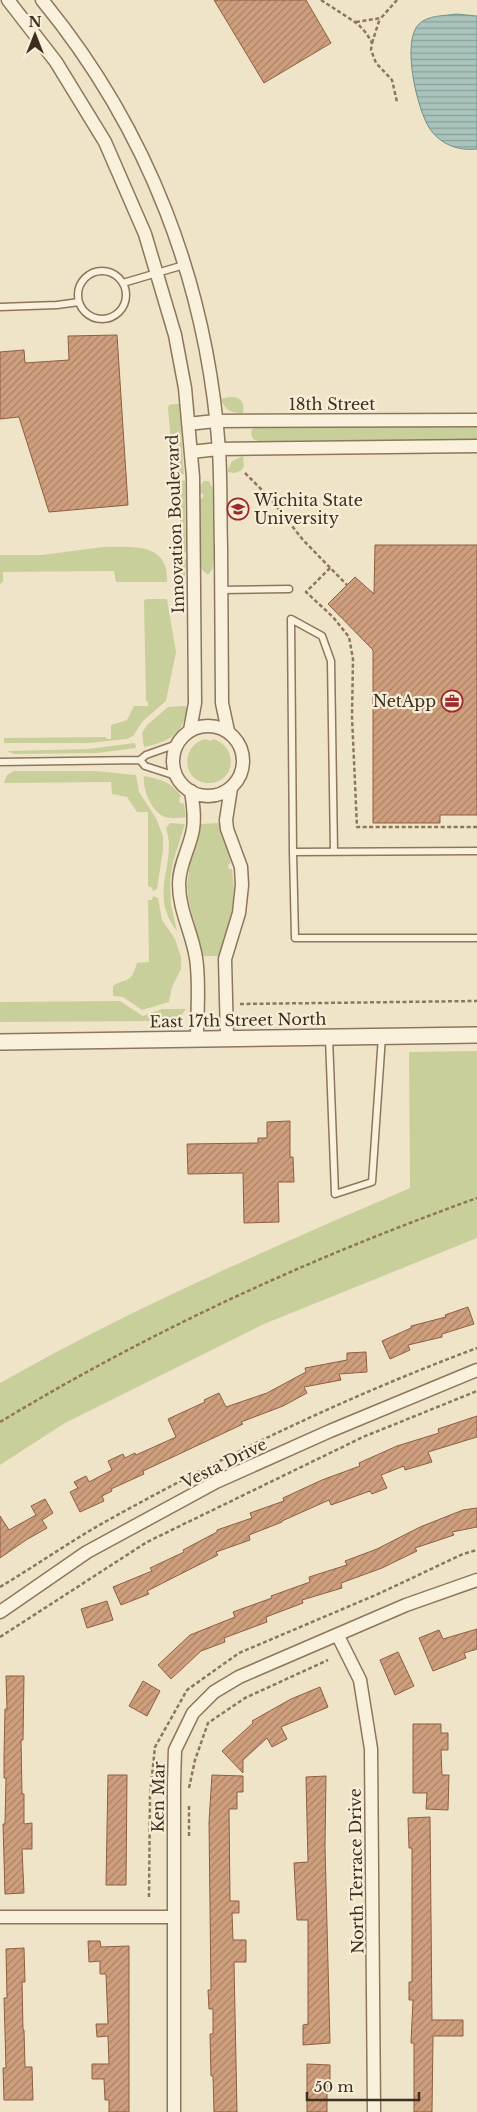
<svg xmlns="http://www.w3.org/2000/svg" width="477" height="2112" font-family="'Libre Baskerville',serif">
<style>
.grass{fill:#c9cf9b}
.water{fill:url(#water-rules);stroke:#6f938a}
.building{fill:url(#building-hatch);stroke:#8d5f41}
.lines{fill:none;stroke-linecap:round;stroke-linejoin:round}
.service-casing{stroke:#8d765c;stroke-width:9}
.minor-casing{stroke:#8d765c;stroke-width:15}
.tertiary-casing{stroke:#8d765c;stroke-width:18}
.path{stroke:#8d765c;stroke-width:2.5;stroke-dasharray:4 2.5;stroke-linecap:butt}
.service{stroke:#faf1dc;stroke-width:6}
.minor{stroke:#faf1dc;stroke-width:12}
.tertiary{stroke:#faf1dc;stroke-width:15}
.labels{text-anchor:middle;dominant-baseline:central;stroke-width:4.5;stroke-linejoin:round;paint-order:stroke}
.street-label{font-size:16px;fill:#3d2e20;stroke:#f7eed8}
.poi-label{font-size:16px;fill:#3d2e20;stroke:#f7eed8;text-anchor:start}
</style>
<defs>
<pattern id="water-rules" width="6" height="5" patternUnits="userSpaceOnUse" patternTransform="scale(1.25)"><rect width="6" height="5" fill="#a9c4bc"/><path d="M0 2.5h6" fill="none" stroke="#8ba098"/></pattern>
<pattern id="building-hatch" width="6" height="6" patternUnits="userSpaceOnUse" patternTransform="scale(1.25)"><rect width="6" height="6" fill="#cf9f7d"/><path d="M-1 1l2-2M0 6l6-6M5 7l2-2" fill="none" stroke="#a98266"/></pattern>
</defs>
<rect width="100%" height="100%" fill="#f0e4c8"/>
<path class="grass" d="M229,397C241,396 245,402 243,413C232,413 225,411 221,399Z
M173,404H179L184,474L176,475L174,473L168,408L169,405Z
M477,426V440L258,441L253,439L251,434L252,429L257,427Z
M243,456L244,466L242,470L235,473L227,472L232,461Z
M181,480L185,481L186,552L182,554V558L186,560L185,575L181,581L174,582L172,547L180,521L181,509L176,484L177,481Z
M204,481H209L213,489L214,559L212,570L208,575L202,570L200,559L199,499L203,498V494L200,493L199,487Z
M103,547C133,547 169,542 167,582H116L114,571L3,572V582L0,584V555H42Z
M146,599H167L176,652L166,701L143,721L133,736L127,739L89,743H4V738L106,737L107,739H111V725L127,720L134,706H148V702L146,701L144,601Z
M184,706L187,707C184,735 168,742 144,747L142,733L147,725L168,707Z
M205,739L211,741L213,739C240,747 235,785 207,783C181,781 181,745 205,739Z
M135,743L136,748L97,753L14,754L7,751L88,749Z
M14,771H96L136,775L139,792L156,818L163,836V850L157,889L153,891L152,888L148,886V812H137L127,797L112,794L111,782L4,783L7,775Z
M144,776C160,779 172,782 181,796L179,800L180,803L184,804L186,817C180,818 171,819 165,817C152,813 142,789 144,776Z
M170,823L185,824L173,862L170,881L171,905L177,931C147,893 178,864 166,828Z
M220,823L231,863L228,865L229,869H232L234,889L232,910L219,956H203L189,903L187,886L190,862L200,824Z
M153,896L158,898L162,920L175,939L181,957V969L172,987L169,1002L142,1010L123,997L113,996V986C129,976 130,985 137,963L149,962L148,900H152Z
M115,1001H120L143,1016L162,1009H186L181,1016L169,1021L0,1022V1002Z
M477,1051V1238L264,1324L65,1423L0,1465V1383C132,1308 271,1248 410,1188L409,1052Z"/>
<path class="water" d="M456,14L477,16V149C459,151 441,145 430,129C417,110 401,41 419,24C428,15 444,16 456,14Z"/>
<path class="building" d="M214,0H306L331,43L264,83Z
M117,335L128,505L49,512L19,417L0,419V352L24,350L25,363L69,360L68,336Z
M375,545H477V815H440V823H373V650L328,604L355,577L374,594Z
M290,1121V1157H293L294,1182H278L279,1222L244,1223L243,1173L188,1174L187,1144L258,1143V1138H267V1122Z
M468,1307L474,1324L442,1334V1337L408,1345L410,1350L390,1359L382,1341L411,1328V1326L446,1317L445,1315Z
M366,1352L367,1372L339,1374L341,1380L304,1387L307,1393L283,1406L241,1422L243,1424L143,1471L144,1474L111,1489L112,1491L102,1496L104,1501L80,1512L70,1492L78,1488L74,1482L86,1476L89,1482L112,1470L108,1461L123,1454L125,1458L135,1453L136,1455L176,1437L168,1419L205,1402L204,1400L219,1393L226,1407L267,1393L306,1372L305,1368L347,1360V1353Z
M477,1416V1437L428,1452L432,1462L405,1470L404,1466L381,1475L387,1488L372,1494L370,1491L331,1505L329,1500L282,1521V1522L249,1535L250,1540L216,1552L218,1555L147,1591L149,1594L121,1605L113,1587L152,1571L150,1568L184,1552L183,1550L217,1532V1530L252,1518L250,1513L284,1501L283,1498L322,1480L360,1466L359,1463L397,1446L439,1433L438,1429Z
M45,1499L53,1513L42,1520L47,1528L26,1540L0,1558V1516L9,1530L36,1515L31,1506Z
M477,1508V1527L452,1532L454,1535L415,1548L417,1551L382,1568L341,1583L342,1588L302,1600L303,1603L266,1617L267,1622L224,1638L225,1642L201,1651L171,1679L158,1665L190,1635L235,1617L233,1612L272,1598L271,1596L310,1582L309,1577L347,1565L345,1561L377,1549L420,1527L463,1510Z
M107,1601L113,1620L87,1628L81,1609Z
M477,1629V1649L464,1653L466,1658L433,1671L419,1638L439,1630L443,1639Z
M398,1652L414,1686L395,1695L380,1660Z
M6,1676H24L23,1740H21L22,1794H24V1824L32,1823V1849H22L24,1893L5,1894L3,1824H5L6,1778H4V1756L5,1709H7Z
M143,1681L160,1691L147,1716L129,1706Z
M320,1687L328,1707L281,1727L287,1739L272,1747L267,1738L243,1760V1773L222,1751L253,1723L252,1721L291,1699Z
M413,1724H441V1733H448V1750H441L442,1775H449L448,1810L426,1809L427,1793H413Z
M108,1775H127L126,1885H106Z
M212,1775L243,1776V1792H237V1809H229L230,1901H239V1913H232L233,1940H246V1962H234L237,2112H214L213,2076H211L210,2034H213V2009H209L208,1990H211L209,1822Z
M326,1776L325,1846L330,2043L303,2045V2025L308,2024V1920H297L294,1863L308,1862L306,1777Z
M430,1817L432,2020H463V2036H433L432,2112H414V2043H411L413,2000H409V1982H412V1848H409L408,1818Z
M88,1941H100L101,1947L129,1946V2112H109V2100H105L104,2079H92V2064H109L108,2036L97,2037L96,2024H108L106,1974H100V1961L89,1962Z
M24,1948L25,1982H22L23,2030H24L25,2067H32L33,2100H4L3,2068H6L4,1998H7L6,1949Z
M307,2064L330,2065V2086H327V2112H307Z"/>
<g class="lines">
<g class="service-casing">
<path id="service" d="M78 295a24 24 0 1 1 48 0a24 24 0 1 1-48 0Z
M123,283L184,265
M0,307L57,305L79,302
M221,590L289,589
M140,760L145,766L176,776
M0,762L140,760L146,755L177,744
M477,851L293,852L295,938H477
M293,852L291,619L322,636L331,661L334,852
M329,1038L335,1194L372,1182L382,1036"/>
</g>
<g class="minor-casing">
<path id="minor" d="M8,0L56,62L105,142L145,234L175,335L185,388L193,477L195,703L190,730
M42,0C148,129 207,283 219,450C221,482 220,515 221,548C221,600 222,651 222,703L228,731
M188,424L215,421L477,420
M191,452L218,449L477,446
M173 761a35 35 0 1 1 70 0a35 35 0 1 1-70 0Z
M191,791C193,804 195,816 193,829C190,848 179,864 179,884C179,911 192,932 196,958C200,983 197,1012 197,1038
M227,1038L225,959L239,913L242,885L241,867L227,829L226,820L231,788
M0,1612L87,1552L216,1482L330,1431L477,1370
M338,1636L360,1680L371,1749L374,2112
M0,1917H173
M174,2112V1783L175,1750L193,1713L214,1692L239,1677L406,1605L477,1580"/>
</g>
<g class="tertiary-casing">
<path id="tertiary" d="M0,1042L477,1035"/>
</g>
<path class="path" d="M321,0L358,24L367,34L372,43L371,50L376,63L392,80L397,102
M356,22L381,18L397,0
M372,43L380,18
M245,473L270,498L303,540L347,585
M330,568L306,592L333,617L349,637L353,659L352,717L357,827H477
M240,1004L477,1001
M0,1422C154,1329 308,1259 477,1198
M0,1587C35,1566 68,1543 103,1523C223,1456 348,1396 477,1348
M0,1637L147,1542L363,1437L477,1391
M189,1788L195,1760L208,1723L245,1698L328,1660
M189,1806V1836
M149,1897L150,1794L155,1747L187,1690L239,1653L378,1594L463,1554L477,1550"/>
<use href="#service" class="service"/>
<use href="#minor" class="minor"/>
<use href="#tertiary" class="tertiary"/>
</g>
<defs>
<g id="university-ring" transform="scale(1.125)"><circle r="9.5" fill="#f7eed8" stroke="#9e2a2b" stroke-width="1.5"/><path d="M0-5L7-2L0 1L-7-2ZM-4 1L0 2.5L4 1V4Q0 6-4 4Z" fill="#9e2a2b"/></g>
<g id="office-ring" transform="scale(1.125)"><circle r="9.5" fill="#f7eed8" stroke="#9e2a2b" stroke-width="1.5"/><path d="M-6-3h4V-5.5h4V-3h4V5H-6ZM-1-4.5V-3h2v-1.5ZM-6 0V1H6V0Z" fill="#9e2a2b"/></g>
</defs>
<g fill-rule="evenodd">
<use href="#university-ring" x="238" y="509"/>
<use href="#office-ring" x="452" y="701"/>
</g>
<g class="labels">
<g class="street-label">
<text x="332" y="404">18th Street</text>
<text transform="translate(175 524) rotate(-92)">Innovation Boulevard</text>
<text transform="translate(238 1020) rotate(-1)">East 17th Street North</text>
<text transform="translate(224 1463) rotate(-26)">Vesta Drive</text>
<text transform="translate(158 1797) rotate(-89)">Ken Mar</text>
<text transform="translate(356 1871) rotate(-91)">North Terrace Drive</text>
</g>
<g class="poi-label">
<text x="254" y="500">Wichita State<tspan x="254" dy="18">University</tspan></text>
<text x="436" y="701" text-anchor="end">NetApp</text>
</g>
</g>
<g transform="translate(35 35)" stroke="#f7eed8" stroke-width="4" paint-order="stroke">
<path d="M0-4L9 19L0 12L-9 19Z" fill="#3d2e20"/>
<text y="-8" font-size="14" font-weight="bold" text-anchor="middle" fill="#3d2e20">N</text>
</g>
<path d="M307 2092v8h112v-8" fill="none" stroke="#3d2e20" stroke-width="2.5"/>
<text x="314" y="2092" font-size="15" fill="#3d2e20" stroke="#f7eed8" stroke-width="4" paint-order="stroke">50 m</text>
</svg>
